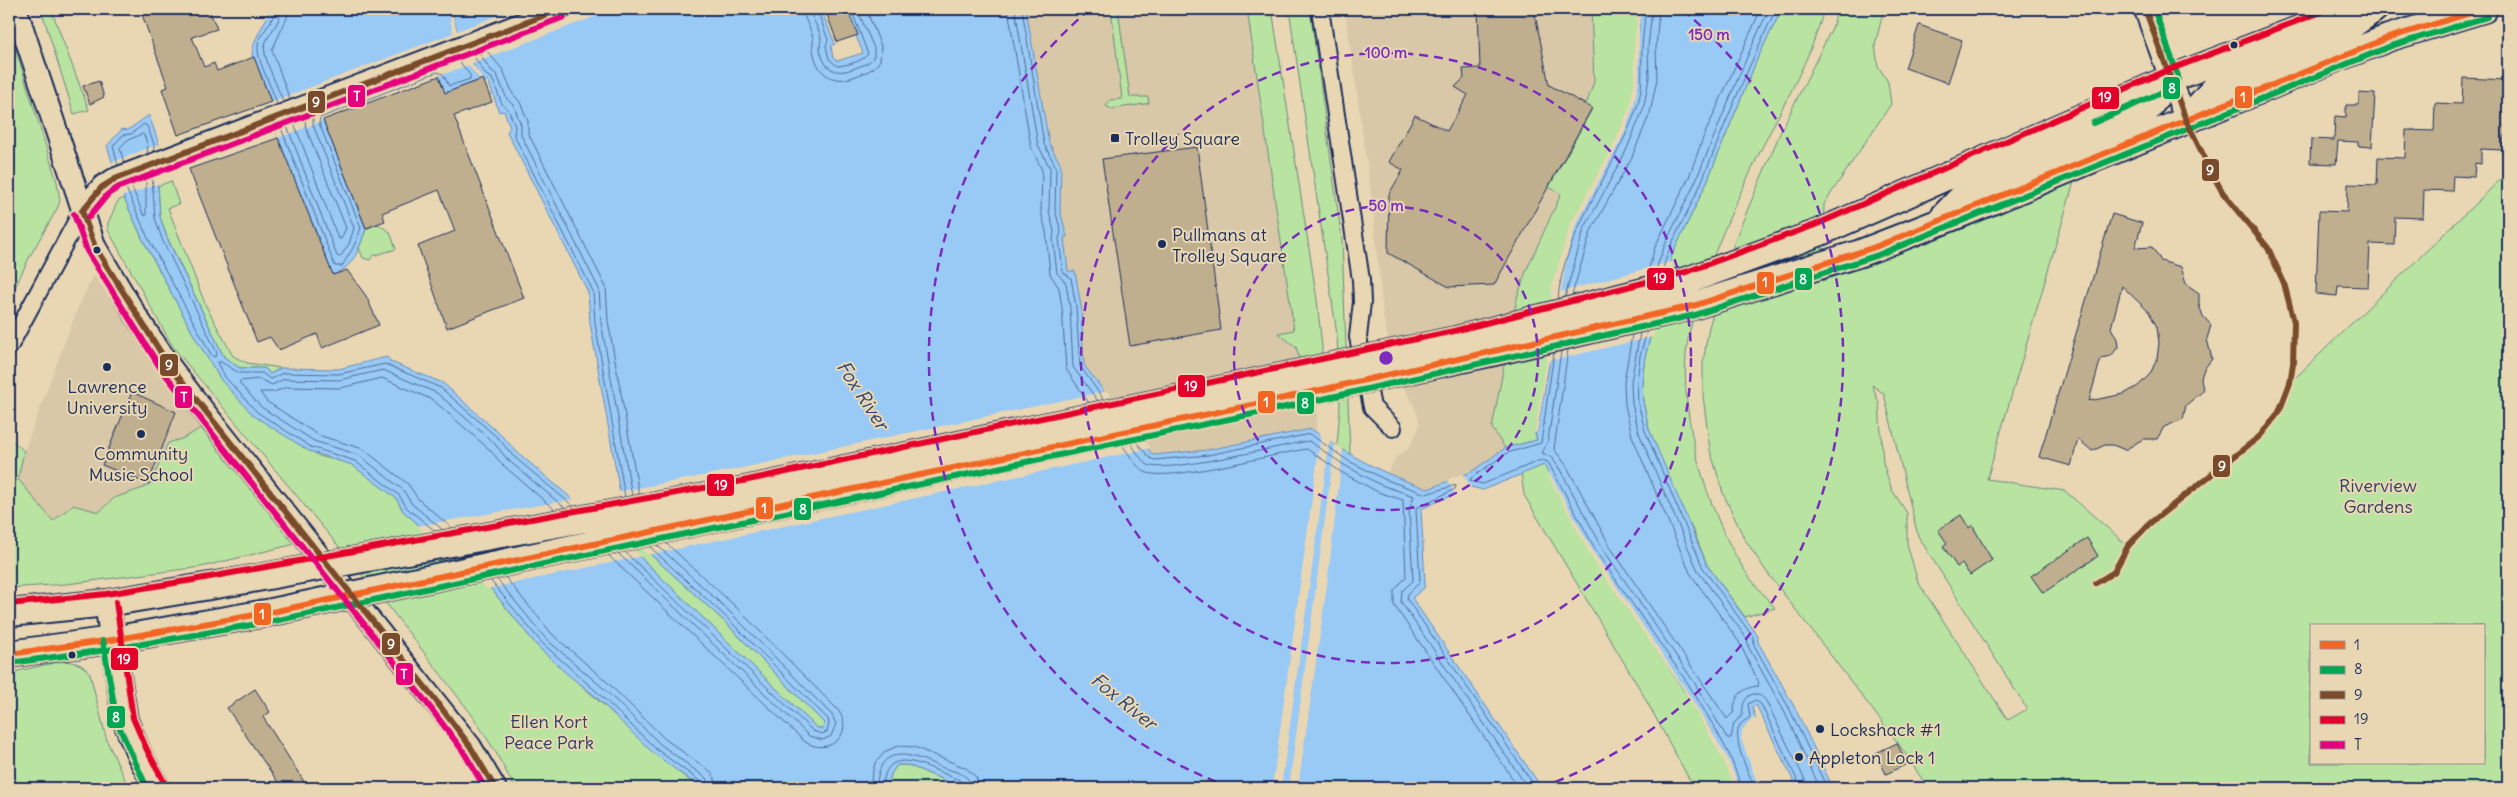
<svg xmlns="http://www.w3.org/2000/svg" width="2517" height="797" font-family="Delius,sans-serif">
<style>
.built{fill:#d9c8a8}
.green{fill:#b8e3a0;stroke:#6a897f;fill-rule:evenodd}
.water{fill:#99c9f5;stroke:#678bb9}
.pier{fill:#e9d7b4}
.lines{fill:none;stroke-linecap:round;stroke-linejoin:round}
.shore{stroke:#4d6d9a;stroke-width:1}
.building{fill:#c0af8f;stroke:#1b2f5e;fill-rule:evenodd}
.minor-casing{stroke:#1b2f5e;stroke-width:20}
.tertiary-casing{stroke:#1b2f5e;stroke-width:25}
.secondary-casing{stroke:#1b2f5e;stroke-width:28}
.primary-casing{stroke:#1b2f5e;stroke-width:30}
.minor{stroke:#e9d7b4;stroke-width:16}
.tertiary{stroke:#e9d7b4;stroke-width:21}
.secondary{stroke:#e9d7b4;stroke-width:24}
.primary{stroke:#e9d7b4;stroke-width:26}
.primary-bridge-casing{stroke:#1b2f5e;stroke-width:30;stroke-linecap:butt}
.primary-bridge{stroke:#e9d7b4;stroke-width:26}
.bus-1-casing{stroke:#e9d7b4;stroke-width:10}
.bus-2-casing{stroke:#e9d7b4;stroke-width:10}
.bus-3-casing{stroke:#e9d7b4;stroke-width:10}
.bus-4-casing{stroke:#e9d7b4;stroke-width:10}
.bus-5-casing{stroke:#e9d7b4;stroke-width:10}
.bus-1{stroke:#f26522;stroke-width:6}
.bus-2{stroke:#00a651;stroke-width:6}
.bus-3{stroke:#7a4b2a;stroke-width:6}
.bus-4{stroke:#e4002b;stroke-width:6}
.bus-5{stroke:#e5007d;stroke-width:6}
.ring{fill:none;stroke:#7b2cbf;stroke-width:2.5;stroke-dasharray:9 6}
.bus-dot{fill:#1b2f5e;stroke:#e9d7b4;stroke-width:2}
.labels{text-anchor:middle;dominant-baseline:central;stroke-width:4;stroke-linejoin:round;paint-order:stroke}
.poi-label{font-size:18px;fill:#1b2f5e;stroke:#e9d7b4;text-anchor:start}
.park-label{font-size:18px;fill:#2b4165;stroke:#e9d7b4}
.water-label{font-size:19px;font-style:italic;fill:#2e4675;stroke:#e9d7b4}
.centre{fill:#7b2cbf;stroke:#e9d7b4;stroke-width:2.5}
.ring-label{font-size:15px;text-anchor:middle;font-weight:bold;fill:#7b2cbf;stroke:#e9d7b4;stroke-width:4;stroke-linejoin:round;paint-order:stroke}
.line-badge{stroke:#e9d7b4;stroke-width:2}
.badge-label{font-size:14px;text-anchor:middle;font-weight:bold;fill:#fff}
</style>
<rect width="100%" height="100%" fill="#e9d7b4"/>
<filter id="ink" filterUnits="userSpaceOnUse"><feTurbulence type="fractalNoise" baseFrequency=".02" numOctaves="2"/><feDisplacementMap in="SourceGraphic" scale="10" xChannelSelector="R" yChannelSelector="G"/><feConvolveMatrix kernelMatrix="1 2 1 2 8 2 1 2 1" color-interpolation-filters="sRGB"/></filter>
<g filter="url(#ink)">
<path class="built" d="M1026,9H1272L1317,300L1322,347L1316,432L1311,429L1207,450L1154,455L1084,365L1081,306L1075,271L1068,272L1064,237L1067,236L1060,210L1061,166L1049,143Z
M1345,9H1591L1594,82L1586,105L1592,109L1549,186L1561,194L1526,271L1517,298L1492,428L1505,448L1471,472L1428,489L1386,475L1397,456L1408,449L1418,430L1419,419L1413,403L1395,373L1383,316L1372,201Z
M94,275L201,428L184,438L168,443L151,483L143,488L114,498L99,512L73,505L53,521L17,479L24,451L78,307Z"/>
<path class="green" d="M41,9H51L89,110L74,114Z
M1111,9H1118L1130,97H1148L1149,103L1145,104L1111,109L1106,106L1110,100L1122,99Z
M1247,9H1272L1317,300L1322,347L1321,372L1302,368L1296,347L1278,333L1294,330Z
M1289,9H1310L1342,240L1350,455L1337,446L1340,407L1337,335Z
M1591,9H1641L1638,76L1632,107L1549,365L1535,433L1537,440L1505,448L1492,428L1517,298L1526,271L1561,194L1549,187L1592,109L1586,105L1594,82Z
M1782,9H1824C1811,60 1782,106 1759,154C1732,210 1705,269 1690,330C1673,398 1705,508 1742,566C1751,581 1763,594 1775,608L1745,617L1707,565L1694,532L1681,508L1649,429L1643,401L1642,382L1645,357L1672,255L1706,184L1758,57Z
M1838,9H1884L1875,45L1878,66L1888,82L1891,104L1824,204L1822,281L1967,227L2074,182L1987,479L2065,491L2128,546L2149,524L2260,436L2279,412L2290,383L2508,172V788H1928L1898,743L1766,571L1744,538L1723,493L1710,450L1703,396V362L1709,327L1736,237L1781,131L1832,28ZM1872,385L1884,394L1918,536L2027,709L2008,720L1918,582L1907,544V513L1892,490L1883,463L1879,403ZM2311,626H2483V763H2311Z
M9,28L57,182L60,201L57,209L30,256L9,300Z
M171,181L179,204L168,208L206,306L233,356L247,363L281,368L270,374L265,368H240L224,357L167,237L160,217L158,186Z
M124,198L143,240L196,339L221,380L319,456L352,464L396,498L403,511L488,585L538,647L685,777L701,788H515L495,751L472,715L389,607L173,347L108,230V223L118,201Z
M378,224L390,232L396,249L373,256L370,260L363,258L359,248L366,229Z
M201,428L295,544L201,567L67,584L9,588V438L24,451L18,479L53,521L73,505L99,512L114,498L143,488L151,483L168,443L184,438Z
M1544,465L1711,731L1738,788H1694L1641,691L1524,495L1521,473Z
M627,533L723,620L824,723L823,729L816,727L639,556Z
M62,661C75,662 82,663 90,674L107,741L129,788H9V673Z
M897,765H908L963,788H888L891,774Z"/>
<path class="water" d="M271,9H448L460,53L480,80L445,93L323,120L366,229C358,250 355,266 333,275L278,138L271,102L255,60L252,57C252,39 264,26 271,9Z
M451,9H821L835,44L831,46L833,58L837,61L863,53L845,9H1026L1049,143L1061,165L1060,210L1067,237H1064L1068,271H1075L1081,306L1084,365L1153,455L1207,450L1311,429C1352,457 1381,473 1428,489L1471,472L1505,448L1537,440L1535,433H1537L1549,365L1554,287L1574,224L1615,148L1632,107L1638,76L1637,48L1641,9H1782L1758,57L1706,184L1672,255L1645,357L1642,382L1643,401L1649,429L1707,565L1758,636V642L1795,708L1833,788H1797L1756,705L1752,707L1756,720L1744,728L1743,737L1760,788H1738L1711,731L1595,558L1544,465L1483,490L1471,487L1421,509L1425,582L1424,588L1412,598L1542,788H963L908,765H897L891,774L888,788H701L653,753L594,695L567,674L538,647L488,585L403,511L396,498L352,465L309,451L254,416L221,380L196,339L143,240L124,198L107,146L122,129L128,130L149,115L159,144L157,173L160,217L167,238L224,357L240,368H265L270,374L281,368L338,369L387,357L391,362L443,383L502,436L516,451L639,556L816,727L823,729L824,723L723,620L627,533L590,323L588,292L507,132L510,127L504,111L499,112L488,80L484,83L460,41Z"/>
<path class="pier" d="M448,9H451L457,31L515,9H615L472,63L483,79L480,80L468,65L278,138L269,103L453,33Z
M1638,9H1643L1639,26V77L1634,105L1624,134L1576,225L1568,252L1561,292L1673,261L1653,337L1549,361L1537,433L1532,432L1535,430L1546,364L1552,286L1571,223L1613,147L1630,106L1635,76L1634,48Z
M159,144L161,151L160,183L121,197L110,163Z
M1107,391L1151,448L648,555L625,534L617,492L723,472Z
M1321,433L1330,439L1281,788H1272Z
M1335,444L1343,449L1327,585L1298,788H1289Z
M1546,471L1550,474L1594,553L1685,688L1727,757L1740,788H1735L1723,759L1683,689L1593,560Z
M1463,473L1472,490L1456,497L1447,480Z
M575,499L642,556L487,589L417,526Z
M1754,716L1757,722L1747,729L1745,737L1762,788H1759L1741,739L1742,730Z"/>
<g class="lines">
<path class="shore" d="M275,9C273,23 263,30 259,41C253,57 273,86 277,105
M281,9C281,23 269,32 265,44C261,56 279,88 283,102
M289,9L287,18L272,50L290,100
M803,9C804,20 811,28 813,38C814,42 812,46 813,49C816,73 832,86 856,76C866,72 875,70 880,60L881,46L866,9
M811,9C811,19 819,28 821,38C821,41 820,45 820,49C824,70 836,76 855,68C863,65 870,64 874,56V48L857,9
M817,9L828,40L826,46L829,59L837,66C847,65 862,62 868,54L851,9
M1008,9L1031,147L1042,170L1041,212L1046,231L1050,274L1059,288L1062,308L1066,369L1089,403
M1015,9L1038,145L1050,168L1049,211L1054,231L1053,239L1057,273L1066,283L1070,308L1073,367L1098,401
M1022,9L1044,144L1056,167L1055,210L1061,232L1059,239L1063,272L1071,278L1076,307L1080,366L1104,400
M486,50L503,70L513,94L520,102L528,121V133L606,287L608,321L639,494
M479,53L490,69L497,75L507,99L514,106L521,125V135L599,289L601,322L632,496
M473,55L486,75L492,78L502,104L508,109L515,126L514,135L593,291L595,323L625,497
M294,123L338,238L341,239L346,228L306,128L305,119
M287,126L337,256L340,257L349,244L354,228L313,125V116
M281,128L335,266H342L354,246L361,228L319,123L320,118L437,72L443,74L449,86L470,79V75L459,61
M124,163L120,148L126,141L142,134L144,135L148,146L147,154
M118,165L113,146L123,135L131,134L144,124L147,126L154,144V152
M131,185L143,214L146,216V180
M126,188L148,238L212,356L215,357L217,353L162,239L155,218L152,178
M1662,272C1670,240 1689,212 1702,181C1725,123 1749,65 1776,9
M1655,274C1664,240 1682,212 1696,180C1720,123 1742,65 1769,9
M1647,276L1655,247L1689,177L1703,138L1761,9
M1572,295L1591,231L1632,157L1650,113L1657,79L1656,49L1659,9
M1565,297L1584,229L1625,153L1643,110L1649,78L1648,48L1652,9
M1558,299C1563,234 1614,171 1636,110C1644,89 1641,68 1642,47C1643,34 1645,21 1645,9
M1647,331L1640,356L1637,382L1638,402L1645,431L1703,568L1753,637L1754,645L1790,710L1827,788
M1640,333L1631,382L1632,404L1639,433L1698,571L1747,639L1749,648L1785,713L1820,788
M1568,350L1554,449L1566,465L1611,548L1727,719L1734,712C1734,696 1742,688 1758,686L1759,683L1739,642L1690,573L1632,436L1625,405L1624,382L1632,335
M1561,351L1548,441L1542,453L1551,457L1559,468L1605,552L1694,682L1727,738H1731L1734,723L1743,715C1740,699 1754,685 1766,701L1806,782L1807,788
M1554,353L1541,443L1507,453L1471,478L1470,481L1483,484L1541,460L1548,462L1599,556L1689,685L1715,728L1730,756L1742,788
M1137,443L1150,458L1154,460L1208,455L1310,434L1347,460L1384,479L1426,494L1456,485L1455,489L1416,508L1420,582L1408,594L1407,599L1536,788
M1131,444C1136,450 1141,461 1148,465C1165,474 1282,445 1309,441L1344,465L1381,485L1414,496L1409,510L1413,581L1402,591L1401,602L1528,788
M1123,446C1129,454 1136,467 1145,472C1167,483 1277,453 1307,449L1341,472L1378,492L1403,500L1406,577L1394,591V605L1519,788
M452,528L418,499L408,484L363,449L318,435L266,401L260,392H274L287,387L340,388L382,378L433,400L489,449L503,465L555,510
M443,530L412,504L403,490L359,455L314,441L261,407L240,384V381L259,379L272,385L284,379L339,380L383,370L437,393L494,443L508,460L565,508
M435,531L407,508L399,495L355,461L311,447L257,412L225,377L218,362H221L239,373H262L270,379L283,373L339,374L385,364L441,388L499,439L512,455L573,506
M625,552L813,731L822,734L827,732L829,724L828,719L726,617L649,546
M618,553L809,736L823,740L831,736L836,724L832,715L730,612L657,545
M608,555L804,741C828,758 856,734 838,710L736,607L666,543
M505,577L552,634L607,682L665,739L711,772L715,779L717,788
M497,579L546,639L602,687L660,744L706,778L709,788
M490,580L542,643L597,692L656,749L701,782L703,788
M869,788L875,763L886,751L898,746L914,747L966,768L976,777L979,788
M877,788C877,743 910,753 938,766C947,770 960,771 967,778C971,781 971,784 971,788
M883,788C884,738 934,771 959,780L964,784L965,788
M1755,788C1749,774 1731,739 1740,725C1742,722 1747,720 1750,717L1748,704L1755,700L1761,704L1801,788"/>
</g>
<path class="building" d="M140,9H209L217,29L192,37L204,67L214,63L217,71L254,57L271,102L178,135L162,89L168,87Z
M825,9H847L858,35L837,42Z
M1478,9H1534L1549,85L1592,108L1494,285L1449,287L1388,253L1389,194L1403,170L1389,162L1415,115L1447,131L1468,95L1455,87L1464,78L1463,69L1480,68Z
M1919,25L1962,40L1948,83L1905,68Z
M439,76L445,93L483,79L492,102L454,116L524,298L447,328L418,246L455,231L439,190L382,213L385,221L366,228L323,120Z
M2463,78L2508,80V136H2504L2503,150L2481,149V164L2475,163L2474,177L2453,176L2452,191L2424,190L2423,218L2395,217L2394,245L2370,244L2368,287L2338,286L2337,296L2316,294L2319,211L2347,212L2348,184L2377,185L2378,157L2405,158L2406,130L2434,131L2435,103L2462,104Z
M99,81L104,97L90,104L83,86Z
M2359,93L2375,94L2372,147L2358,146V142L2338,141L2336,164L2310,163L2311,139L2334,140L2335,116L2346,117V105H2359Z
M278,138L333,275L347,270L366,296L379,325L322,348L317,334L279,350L270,337L257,342L189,169Z
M1197,147L1221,330L1130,346L1102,159Z
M2112,214L2142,223L2135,248L2152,247L2161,261L2181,267L2186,284L2199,293V305L2203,316L2211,325L2207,339L2212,359L2204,369L2201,378L2203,391L2186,405L2183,419L2164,427L2157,439H2143L2125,450L2113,445H2105L2092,451L2078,439L2071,466L2039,457ZM2122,286L2149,312L2157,327L2159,343L2157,359L2150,374L2138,386L2124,394L2089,401L2101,358L2111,356L2118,347L2117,339L2111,328Z
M132,392L176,412L148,484L102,465Z
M1961,515L1969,528L1972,525L1992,560L1970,575L1962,564L1957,567L1943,546L1947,543L1938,530Z
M2087,538L2098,556L2043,593L2031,576Z
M255,689L270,712L263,717L308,788H282L227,708Z
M1897,743L1907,764L1886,774L1876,753Z"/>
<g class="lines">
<g class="minor-casing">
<path id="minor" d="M1320,9L1361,280L1362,302L1358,337L1372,407L1393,428
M9,347L82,211"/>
</g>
<g class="tertiary-casing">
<path id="tertiary" d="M16,9L95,247L135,314L168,364L203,410L470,746L495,788
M2145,9L2186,120
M82,211L102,187L115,179L561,9"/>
</g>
<g class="secondary-casing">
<path id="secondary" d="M107,603L125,720L139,754L157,788"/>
</g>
<g class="primary-casing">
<path id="primary" d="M2191,115L2217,86L2349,27L2374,9
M1945,215L1972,187L2096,136L2146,111L2169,79
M1818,233L2170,79L2353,9
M1815,267L1858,254L1963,213L2332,60L2388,38L2484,9
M9,613L107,603L246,580
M9,654L112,640L272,612"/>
</g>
<use href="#minor" class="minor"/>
<use href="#tertiary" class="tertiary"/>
<use href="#secondary" class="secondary"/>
<use href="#primary" class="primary"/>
<g class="primary-bridge-casing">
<path id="primary-bridge" d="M246,580L750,489L1456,340L1689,280L1818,233
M272,612L1494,352L1693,306L1815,267"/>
</g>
<use href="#primary-bridge" class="primary-bridge"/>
<g class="bus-1-casing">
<path id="bus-1" d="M9,654L112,640L272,612L1303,394L1693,306L1875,247L2388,38L2484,9"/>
</g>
<g class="bus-2-casing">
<path id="bus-2" d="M2093,123L2174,87L2178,83V76L2154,9
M103,641L117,722L147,788
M10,663L114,649L274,621L1305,403L1695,315L1878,255L2391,46L2487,17"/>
</g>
<g class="bus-3-casing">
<path id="bus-3" d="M82,211L95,247L168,364L430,693L470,746L495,788
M82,211L102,187L115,179L561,9
M2096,583L2114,572L2128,546L2149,524L2260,436L2279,412L2290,383L2293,364L2294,322L2284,283L2268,248L2223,193L2214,177L2186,120L2145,9"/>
</g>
<g class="bus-4-casing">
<path id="bus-4" d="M116,602L133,718L147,750L165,784
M9,604L106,594L193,580L748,480L1454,331L1686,272L1815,225L2166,71L2329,9"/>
</g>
<g class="bus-5-casing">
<path id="bus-5" d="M74,214L87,251L161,369L423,698L463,751L485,788
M89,217L108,194L119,187L564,17"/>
</g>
<use href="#bus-1" class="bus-1"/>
<use href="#bus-2" class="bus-2"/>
<use href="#bus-3" class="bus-3"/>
<use href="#bus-4" class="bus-4"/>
<use href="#bus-5" class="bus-5"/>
</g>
</g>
<g class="ring">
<circle cx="1386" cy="358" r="152"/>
<circle cx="1386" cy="358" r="305"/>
<path d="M1230 787A457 457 0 0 1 1089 10M1683 10A457 457 0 0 1 1542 787"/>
</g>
<g class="bus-dot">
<circle cx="2234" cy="45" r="4.5"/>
<rect x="1110" y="133" width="10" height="10" rx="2.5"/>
<circle cx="1162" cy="244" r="5"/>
<circle cx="97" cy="250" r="4.5"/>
<circle cx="107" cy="367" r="5"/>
<circle cx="141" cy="434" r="5"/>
<circle cx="72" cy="655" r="4.5"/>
<circle cx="1820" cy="729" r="5"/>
<circle cx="1799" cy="757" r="5"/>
</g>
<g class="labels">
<g class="poi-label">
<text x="1125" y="138">Trolley Square</text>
<text x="1172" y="234">Pullmans at<tspan x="1172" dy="21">Trolley Square</tspan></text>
<text x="107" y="386" text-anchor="middle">Lawrence<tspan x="107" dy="21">University</tspan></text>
<text x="141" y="453" text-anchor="middle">Community<tspan x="141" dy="21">Music School</tspan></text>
<text x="1830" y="729">Lockshack #1</text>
<text x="1809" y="757">Appleton Lock 1</text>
</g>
<g class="park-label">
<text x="2378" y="485">Riverview<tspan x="2378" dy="21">Gardens</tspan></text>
<text x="549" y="721">Ellen Kort<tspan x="549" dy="21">Peace Park</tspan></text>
</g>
<g class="water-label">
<text transform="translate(863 395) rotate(57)">Fox River</text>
<text transform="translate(1124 701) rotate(39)">Fox River</text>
</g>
</g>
<circle cx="1386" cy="358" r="8" class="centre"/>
<g class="ring-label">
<text x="1709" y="40">150 m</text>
<text x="1386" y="58">100 m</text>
<text x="1386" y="211">50 m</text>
</g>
<g class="line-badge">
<rect x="2162" y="76" width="19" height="24" rx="5" fill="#00a651"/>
<rect x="347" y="84" width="19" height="24" rx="5" fill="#e5007d"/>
<rect x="2234" y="85" width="19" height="24" rx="5" fill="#f26522"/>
<rect x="2091" y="86" width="29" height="24" rx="5" fill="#e4002b"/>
<rect x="307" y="90" width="19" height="24" rx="5" fill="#7a4b2a"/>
<rect x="2201" y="158" width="19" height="24" rx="5" fill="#7a4b2a"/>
<rect x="1646" y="267" width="29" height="24" rx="5" fill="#e4002b"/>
<rect x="1794" y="267" width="19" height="24" rx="5" fill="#00a651"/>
<rect x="1756" y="271" width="19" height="24" rx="5" fill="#f26522"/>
<rect x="159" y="353" width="20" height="24" rx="5" fill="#7a4b2a"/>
<rect x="1177" y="374" width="29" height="24" rx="5" fill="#e4002b"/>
<rect x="174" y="385" width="19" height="24" rx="5" fill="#e5007d"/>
<rect x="1257" y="390" width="19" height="24" rx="5" fill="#f26522"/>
<rect x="1296" y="391" width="19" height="24" rx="5" fill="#00a651"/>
<rect x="2212" y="454" width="19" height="24" rx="5" fill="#7a4b2a"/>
<rect x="706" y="473" width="29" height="24" rx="5" fill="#e4002b"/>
<rect x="755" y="496" width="19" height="24" rx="5" fill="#f26522"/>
<rect x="793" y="497" width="19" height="24" rx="5" fill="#00a651"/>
<rect x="253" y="602" width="19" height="24" rx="5" fill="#f26522"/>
<rect x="381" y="632" width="20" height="24" rx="5" fill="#7a4b2a"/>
<rect x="110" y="647" width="29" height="24" rx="5" fill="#e4002b"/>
<rect x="395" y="662" width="19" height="24" rx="5" fill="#e5007d"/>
<rect x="106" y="705" width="20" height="24" rx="5" fill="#00a651"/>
</g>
<g class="badge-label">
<text x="2172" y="93">8</text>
<text x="357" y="101">T</text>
<text x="2243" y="102">1</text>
<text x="2105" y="102">19</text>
<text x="316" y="107">9</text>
<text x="2210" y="175">9</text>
<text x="1660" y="283">19</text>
<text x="1803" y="284">8</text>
<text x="1765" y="287">1</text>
<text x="169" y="370">9</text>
<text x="1191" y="391">19</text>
<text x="184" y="402">T</text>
<text x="1266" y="407">1</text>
<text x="1305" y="408">8</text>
<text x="2222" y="471">9</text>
<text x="721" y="490">19</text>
<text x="764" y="513">1</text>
<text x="803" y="514">8</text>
<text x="262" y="619">1</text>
<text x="391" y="649">9</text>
<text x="124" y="664">19</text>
<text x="404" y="679">T</text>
<text x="116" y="722">8</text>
</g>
<rect width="2517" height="797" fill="none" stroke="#e9d7b4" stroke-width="30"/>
<rect x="15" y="15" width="2487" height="767" fill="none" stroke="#1b2f5e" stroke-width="2" filter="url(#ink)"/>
<rect x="2310" y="624" width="175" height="140" fill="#e9d7b4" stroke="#979492"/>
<rect x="2320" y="641" width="25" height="8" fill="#f26522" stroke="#979492"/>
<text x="2354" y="650" font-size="15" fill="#1b2f5e">1</text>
<rect x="2320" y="666" width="25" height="8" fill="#00a651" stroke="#979492"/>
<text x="2354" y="674" font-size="15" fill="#1b2f5e">8</text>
<rect x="2320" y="691" width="25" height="8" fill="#7a4b2a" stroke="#979492"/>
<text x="2354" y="700" font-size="15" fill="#1b2f5e">9</text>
<rect x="2320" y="716" width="25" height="8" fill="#e4002b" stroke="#979492"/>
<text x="2354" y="724" font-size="15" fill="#1b2f5e">19</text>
<rect x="2320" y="741" width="25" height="8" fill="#e5007d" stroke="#979492"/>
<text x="2354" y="750" font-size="15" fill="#1b2f5e">T</text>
</svg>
